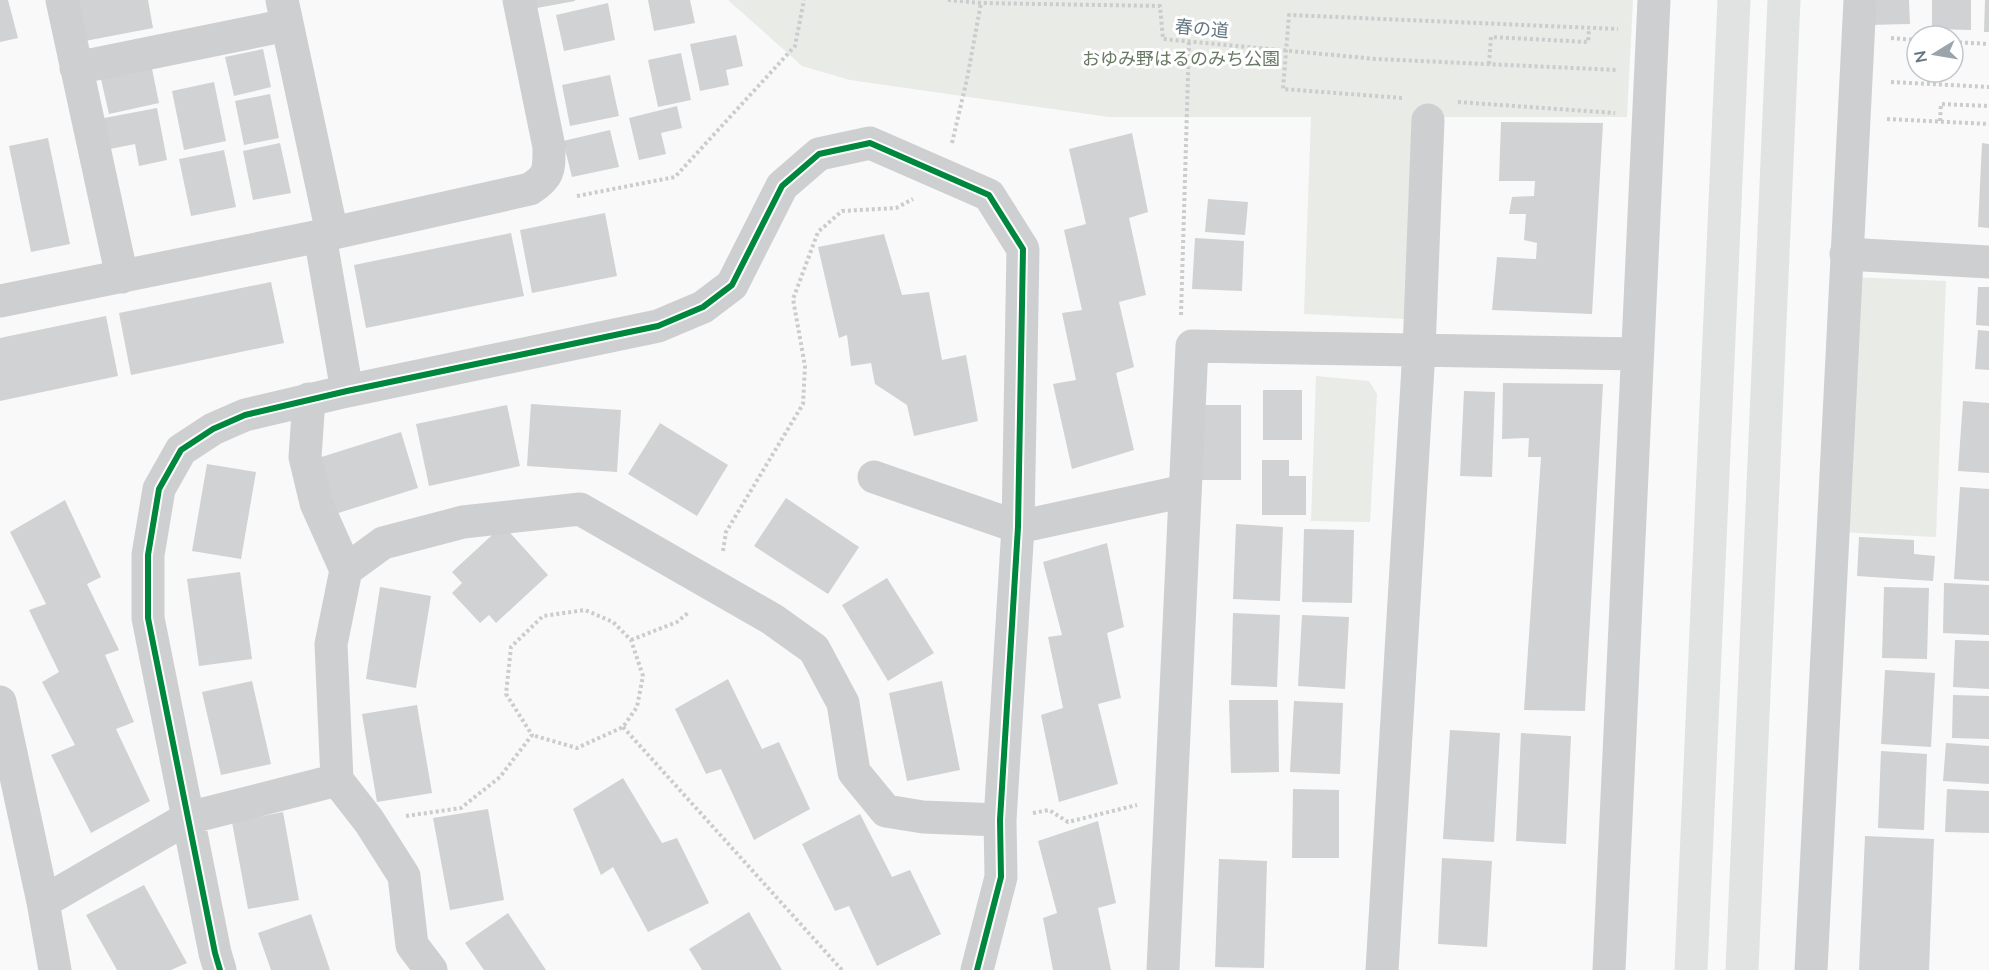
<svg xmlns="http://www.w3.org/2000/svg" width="1989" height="970" font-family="'Nunito Sans','Noto Sans JP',sans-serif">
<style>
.green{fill:#e8ebe6}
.building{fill:#d0d2d3}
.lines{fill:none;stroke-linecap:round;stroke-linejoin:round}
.path{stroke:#cbcccd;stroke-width:4;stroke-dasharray:3 3;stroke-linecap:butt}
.street{stroke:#cecfd0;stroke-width:33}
.secondary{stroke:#e1e2e2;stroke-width:33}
.cycleway-casing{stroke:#fff;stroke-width:10}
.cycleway{stroke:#00873e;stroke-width:6}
.labels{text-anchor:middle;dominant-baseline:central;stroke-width:6;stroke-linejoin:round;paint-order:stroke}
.street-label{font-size:18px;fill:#657683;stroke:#fff}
.park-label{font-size:18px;fill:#687a64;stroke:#fff}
</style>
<rect width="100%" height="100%" fill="#f9f9f9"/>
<path class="green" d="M728,0H1633L1627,117H1417L1404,319L1304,314L1311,117H1109L850,80L802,66Z
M1850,277L1946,281L1936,537L1839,532Z
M1316,376L1369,381L1377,394L1370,522L1311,521Z"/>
<path class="building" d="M0,0H8L18,38L0,42Z
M78,0H148L153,28L85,41Z
M535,0H575V1L537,8Z
M648,0H690L695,23L654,31Z
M1868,0H1909L1910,24L1868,25Z
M1932,0H1971V30L1932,29Z
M1985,0H1989V32H1984Z
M608,3L615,40L564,51L556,15Z
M736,35L743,66L726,70L729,85L700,91L690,44Z
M263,49L271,87L234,96L225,57Z
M681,53L691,100L658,107L648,60Z
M151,64L159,103L109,114L100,75Z
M610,75L619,116L570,126L562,85Z
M214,82L226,141L184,150L172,91Z
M270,94L279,138L244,145L235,101Z
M677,106L682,128L661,133L666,154L639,160L629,118Z
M157,108L167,160L139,166L135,144L105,150L99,119Z
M1501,122L1603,123L1592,314L1492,310L1497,257L1536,259L1537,243L1524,240L1526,214H1509L1512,197L1534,196L1535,181H1499Z
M610,130L619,167L572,177L563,141Z
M1132,133L1148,212L1129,218L1146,295L1119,302L1134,367L1116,373L1134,450L1072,469L1053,384L1076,380L1062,313L1082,310L1064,230L1086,224L1069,149Z
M48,138L70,244L31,252L9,146Z
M280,143L291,193L253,200L243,151Z
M1982,143L1989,144V228L1978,227Z
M224,150L236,207L191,216L179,159Z
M1208,199L1248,202L1245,235L1205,232Z
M605,213L617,276L532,293L520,230Z
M511,233L524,296L366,328L354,265Z
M884,234L902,295L929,292L942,360L966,355L978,421L914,436L907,405L875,384L871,363L851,366L847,335L839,338L818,247Z
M1195,238L1244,241L1242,291L1192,289Z
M271,282L284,343L131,375L119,313Z
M1978,287H1989V326L1976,325Z
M106,316L118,376L0,401V338Z
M1978,330L1989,331V370L1975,369Z
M1503,383L1603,384L1585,711L1524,710L1541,457H1528L1529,438L1502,439Z
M1263,390H1302V440H1263Z
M1464,391L1495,392L1492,477L1460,476Z
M1963,401L1989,403V473L1958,471Z
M531,404L621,410L617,472L527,466Z
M507,405L520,466L429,486L416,424Z
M1200,405H1241V480H1200Z
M660,423L728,465L697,516L628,474Z
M401,432L418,488L332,515L315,459Z
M1262,460H1289V476H1306V515H1262Z
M207,464L256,472L241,559L192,551Z
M1960,487L1989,489V581L1954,579Z
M786,498L859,547L828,594L754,546Z
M65,500L101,577L87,584L119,650L105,655L134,722L116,729L150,801L91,833L51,755L75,745L42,682L59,672L29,610L46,604L10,532Z
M1236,524L1283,527L1280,601L1233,599Z
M503,525L548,575L496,623L489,615L480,623L452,593L462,583L452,572Z
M1304,529L1354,530L1352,603L1302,602Z
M1859,537L1914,540V554L1935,556L1933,581L1857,576Z
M1107,543L1124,627L1107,633L1121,698L1098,704L1118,784L1059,802L1041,715L1063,708L1048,637L1062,635L1043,562Z
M240,572L252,659L199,666L187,579Z
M887,578L934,653L888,681L842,605Z
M1944,583L1989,585V635L1943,633Z
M380,587L431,596L416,688L366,679Z
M1884,587L1929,588L1927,659L1882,658Z
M1233,613L1280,615L1277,687L1231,685Z
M1302,615L1349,617L1345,689L1298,686Z
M1955,640L1989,641V689L1953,687Z
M1885,670L1935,673L1931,747L1881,744Z
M728,679L762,749L779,742L810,809L754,840L721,769L706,774L675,709Z
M252,681L271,764L221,775L202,692Z
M942,681L960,770L907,781L889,693Z
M1953,695L1989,696V739L1952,738Z
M1229,700H1278L1279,772L1231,773Z
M1294,701L1343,703L1340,774L1290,772Z
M417,705L432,793L377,802L362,714Z
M1450,730L1500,733L1494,842L1443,839Z
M1521,733L1571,736L1566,844L1516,841Z
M1946,743L1989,746V784L1943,781Z
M1881,751L1927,754L1924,830L1878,828Z
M623,778L662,843L677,838L709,903L648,932L613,867L601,875L573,809Z
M1293,789L1339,790V858H1292Z
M1947,789L1989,791V833L1945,832Z
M488,809L504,900L450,910L433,818Z
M283,812L299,900L248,909L232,822Z
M860,814L892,877L910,870L941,934L877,966L849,906L835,911L802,844Z
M1098,821L1116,903L1098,908L1111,970H1053L1043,918L1057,913L1038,841Z
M1865,836L1934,839L1929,970H1859Z
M1442,858L1492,861L1487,947L1438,944Z
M1219,859L1267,861L1264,968L1215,967Z
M144,885L187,963L171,970H117L86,915Z
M749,912L782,970H702L689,949Z
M508,913L546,970H484L465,943Z
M311,914L330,970H271L258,933Z"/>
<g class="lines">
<path class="path" d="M948,0L981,3L1160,6L1163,39L1376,59L1617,70
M1891,38L1917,40
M1953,42L1989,44
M1489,64L1491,37L1588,42L1589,29
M1891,82L1989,87
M1402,98L1283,89L1289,15L1618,29
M1458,102L1615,113
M1887,119L1989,124
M1940,121L1941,104L1989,106
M952,143L967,79L981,3
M577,196L675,177L795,46L804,0
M1181,315L1189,41
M723,551L726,532L803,404L805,366L793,299L818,232L842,211L896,208L913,199
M631,640L677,622L689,612
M623,727L842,970
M1033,813L1049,810L1068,822L1137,805
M406,816L461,808L500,777L532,735L506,694L511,647L543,616L585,610L613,622L631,640L643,676L637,707L623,727L577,748L532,735"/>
<path class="street" d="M62,0L122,277
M282,0L332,233
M76,68L287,25
M320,236L347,391
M1846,254L1989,262
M0,301L320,236L530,189C550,176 549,170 549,147L519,0
M309,399L305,457L316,503L346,570
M874,477L1018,527L1185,491
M0,702L43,902L55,970
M43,902L188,818L337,780
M220,970L215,953L148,618V555L159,489L181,450L213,429L245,415L347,391L658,326L703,307L732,285L782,186L819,154L870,143L989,195L1023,249L1018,527L1000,820L1001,877L977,970
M431,970L412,945L404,876L369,821L337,780L331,644L346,570L383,543L463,522L580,509L772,619L814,649L843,703L854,772L886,811L923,817L1000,820
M1163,970L1192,346L1637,354
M1382,970L1419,350L1428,120
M1609,970L1654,0
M1811,970L1860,0"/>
<path class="secondary" d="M1691,970L1734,0
M1742,970L1784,0"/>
<g class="cycleway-casing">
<path id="cycleway" d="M220,970L215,953L148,618V555L159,489L181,450L213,429L245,415L347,391L658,326L703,307L732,285L782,186L819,154L870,143L989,195L1023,249L1018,527L1000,820L1001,877L977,970"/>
</g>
<use href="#cycleway" class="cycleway"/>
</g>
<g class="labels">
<g class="street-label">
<text transform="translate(1202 29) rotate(5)">春の道</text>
</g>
<g class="park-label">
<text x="1181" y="59">おゆみ野はるのみち公園</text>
</g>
</g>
<g transform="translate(1935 54) rotate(259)"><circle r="28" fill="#ffffff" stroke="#c1c8cd" stroke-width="1.5"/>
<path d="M0-4.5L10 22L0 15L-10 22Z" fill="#99a4ac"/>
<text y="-9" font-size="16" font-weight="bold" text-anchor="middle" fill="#657683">N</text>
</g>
</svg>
